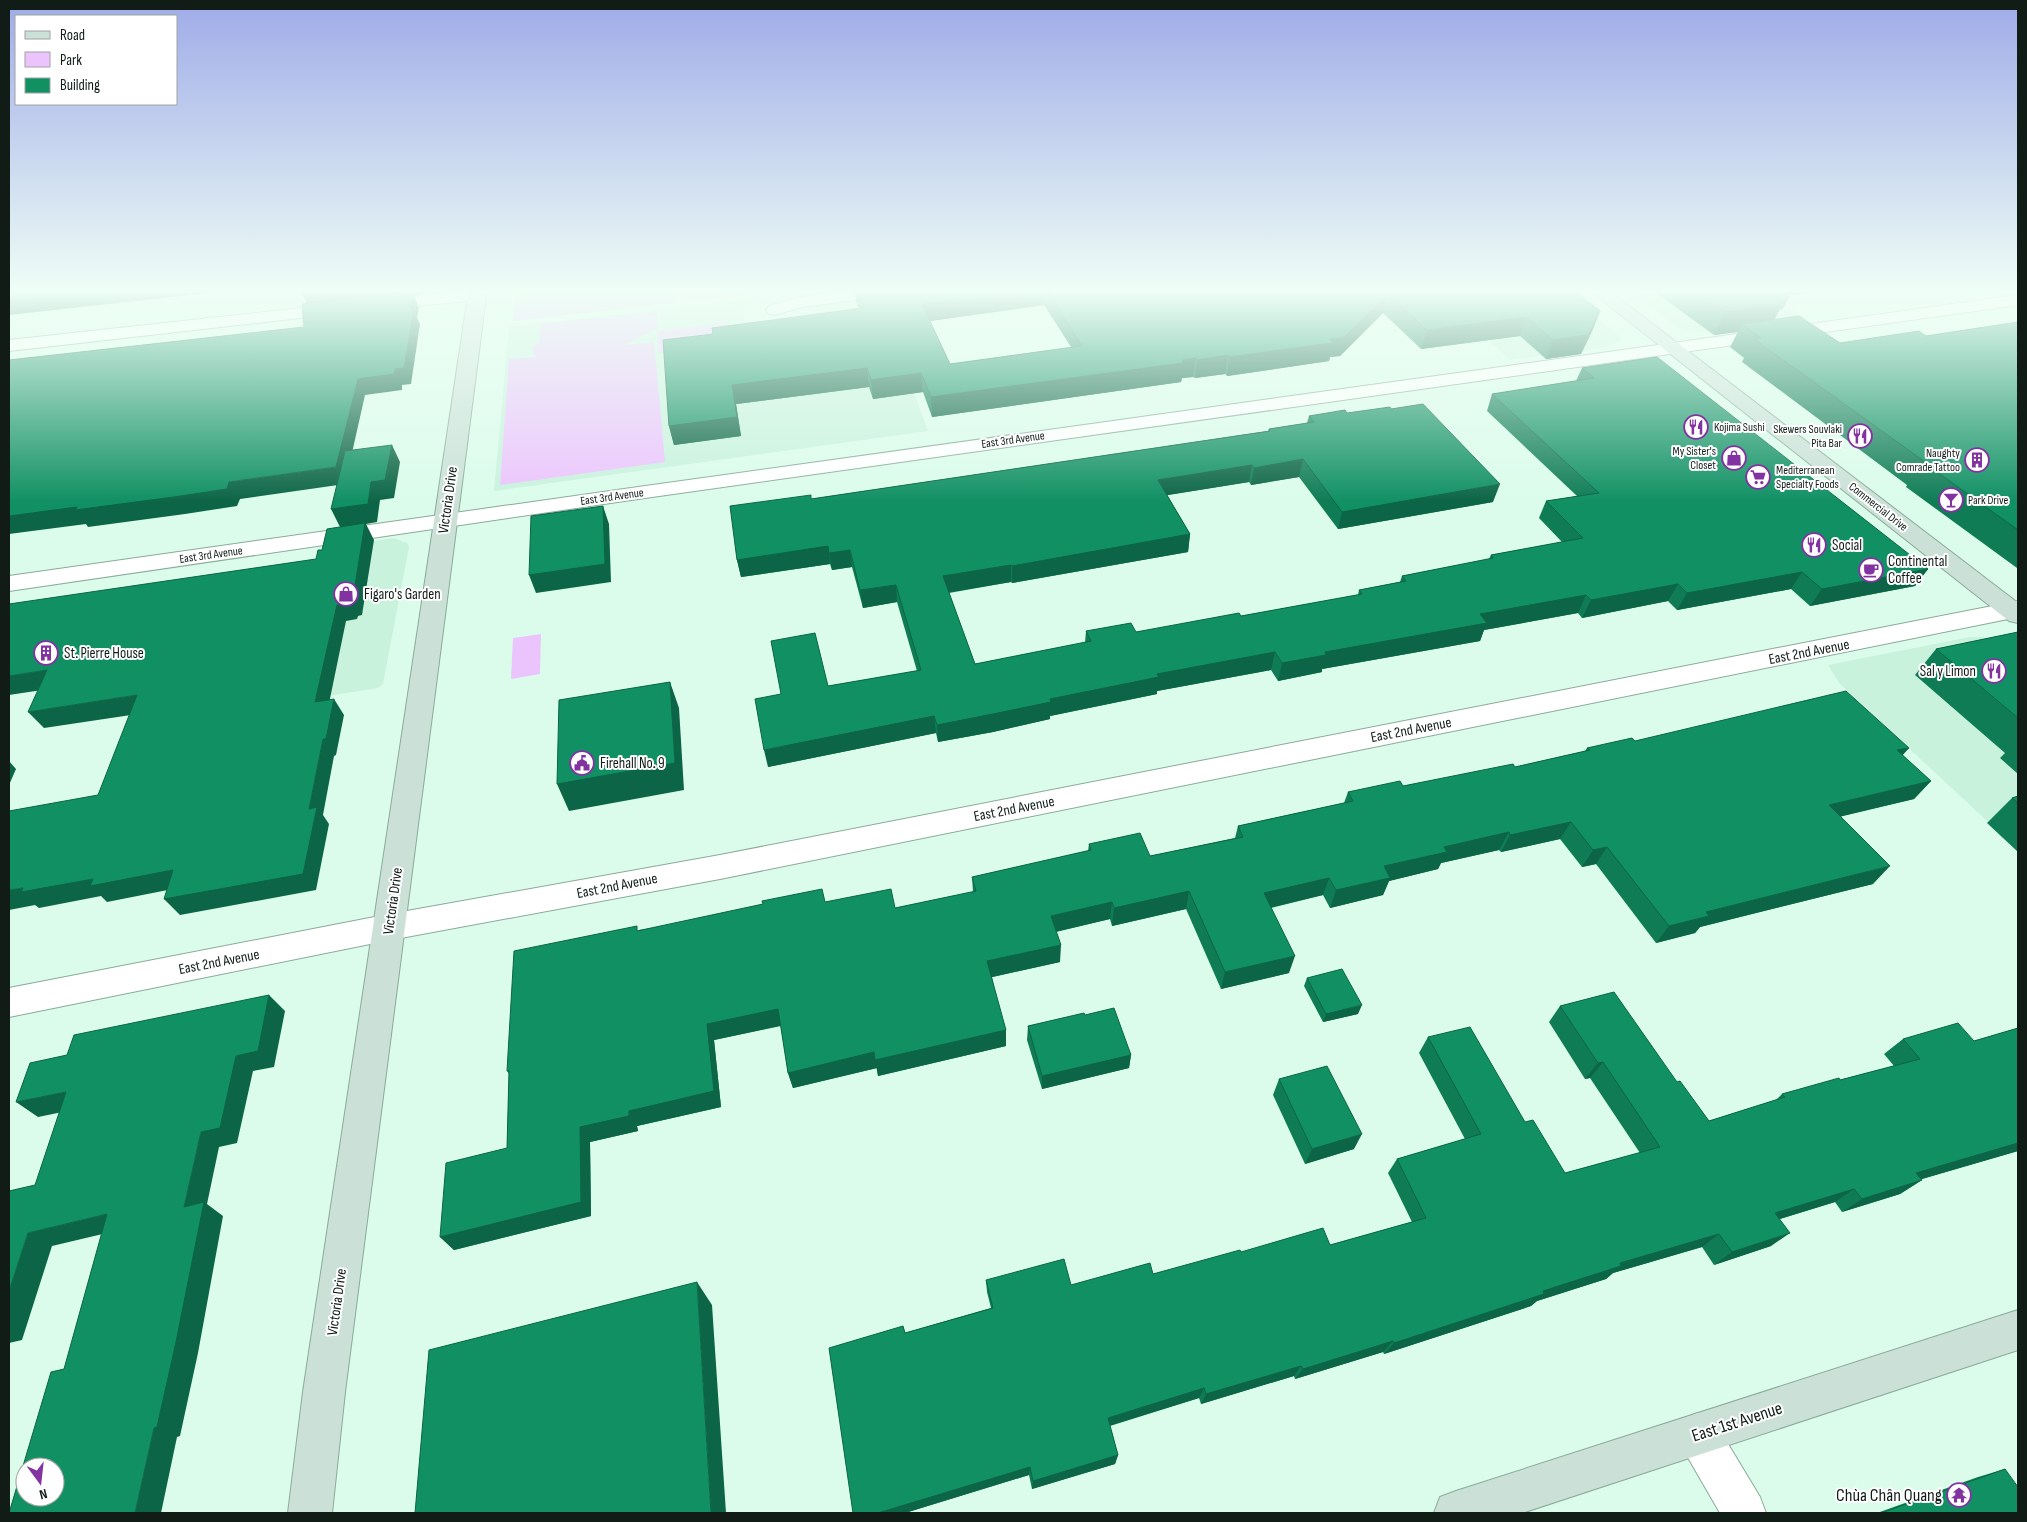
<svg xmlns="http://www.w3.org/2000/svg" width="2027" height="1522" font-family="'Sofia Sans Condensed',sans-serif">
<style>
.built{fill:#c9f2dd}
.green{fill:#ecc4fd}
.lines{fill:none;stroke-linecap:round;stroke-linejoin:round}
.street-casing{stroke:#8baa9a;stroke-width:2}
.secondary-casing{stroke:#8baa9a;stroke-width:2}
.street{fill:#fff;fill-rule:evenodd}
.secondary{fill:#cbe1d7;fill-rule:evenodd}
.wall{fill:#0f7c56;fill-rule:evenodd}
.shaded-wall{fill:#0c6546}
.building{fill:#119064;stroke:#0c6546;fill-rule:evenodd}
.labels{text-anchor:middle;dominant-baseline:central;stroke-width:4;stroke-linejoin:round;paint-order:stroke}
.far-poi-label{font-size:12px;fill:#111c17;stroke:#fff;text-anchor:start}
.far-street-label{font-size:12px;fill:#111c17;stroke:#fff}
.street-label{font-size:15px;fill:#111c17;stroke:#fff}
.poi-label{font-size:15px;fill:#111c17;stroke:#fff;text-anchor:start}
.near-street-label{font-size:18px;fill:#111c17;stroke:#fff}
.near-poi-label{font-size:18px;fill:#111c17;stroke:#fff;text-anchor:end}
</style>
<rect width="100%" height="100%" fill="#dbfceb"/>
<path class="built" d="M1562,289L1618,335L1620,339L1619,342L1603,348L1510,360L1465,319Z
M1627,289H1761L1804,317L1733,327L1732,330L1706,333L1687,331L1677,327Z
M759,298L744,307L742,313L743,318L748,322L757,325L805,318L811,314L814,309L813,307L879,299L928,431L494,491L509,327Z
M394,538L407,543L409,547L383,684L378,688L296,701L333,547Z
M1970,637H1982L2002,642L2018,651V850L1839,683L1828,665Z"/>
<path class="green" d="M516,289H806L513,321Z
M657,311L658,328L624,345L654,342L665,462L500,485L509,359L536,357L533,352V346L540,342V324Z
M728,322L732,343L659,353L657,331Z
M541,634L540,674L511,679L513,638Z"/>
<g class="lines">
<g class="street-casing">
<path id="street" d="M858,289H907L905,293L899,294L802,307L775,315L769,314L766,310L769,306L800,297Z
M477,290L483,291L486,295L483,299L379,310L373,309L370,305L373,301L379,300Z
M2018,295V305L638,499L9,591V576L638,487Z
M339,304L345,305L348,309L345,313L9,351V340Z
M2018,601V617L720,879L390,940L9,1017V988L390,914L720,855Z
M1698,1413L1713,1419L1760,1497L1766,1513H1720L1683,1449L1677,1434L1683,1419Z"/>
</g>
<g class="secondary-casing">
<path id="secondary" d="M469,289H487L345,1392L332,1513H288L303,1392Z
M1588,289H1607L2018,603V623L2009,621Z
M2018,1310V1350L1522,1513H1434L1440,1497L1456,1491Z"/>
</g>
<use href="#street" class="street"/>
<use href="#secondary" class="secondary"/>
</g>
<path class="wall" d="M855,289H1572L1600,311L1593,329L1581,354L1546,359L1520,336L1421,349L1383,313L1340,356L1330,357L1329,361L1227,376L1225,374L1195,378L1193,377L1182,378L1181,382L932,417L923,392L873,399L869,387L736,404L741,436L674,445L669,426L713,334L859,308L856,302ZM1044,305L1071,347L950,364L930,321Z
M1651,289H1832L1790,295L1783,308L1780,309L1774,320L1840,343L1926,336L2018,322V568H2017L1906,487L1907,485L1742,362L1744,358L1730,347L1738,332L1714,335Z
M1582,368L1928,569L1915,586L1810,606L1791,589L1677,610L1668,601L1582,618L1578,613L1484,630L1480,641L1322,669V672L1278,681L1271,670L1157,691V694L1050,716V719L993,732L938,742L936,733L768,767L828,686L917,671L897,602L863,608L852,567L832,570L830,564L741,577L737,560L811,499L1268,431L1269,429L1307,423L1309,416L1347,413L1493,502L1338,529L1299,477L1251,485L1249,482L1167,495L1190,534L1188,552L1012,583L1011,582L949,593L975,664L1085,643L1086,631L1136,632L1241,616L1358,595L1359,590L1400,582L1402,576L1489,559L1491,555L1562,542L1539,518L1546,501L1577,496L1487,411L1492,394L1576,381Z
M2018,632V774L2000,758L2005,753L1915,675L1936,649Z
M1635,741L1909,748L1902,755L1931,781L1914,799L1841,816L1873,884L1700,927L1695,933L1656,943L1596,864L1582,867L1560,839L1501,852L1499,850L1441,863L1438,869L1389,881L1383,895L1330,908L1323,895L1271,908L1289,973L1221,989L1186,909L1112,926L1110,919L1056,932L1060,962L992,977L1006,1046L878,1076L877,1068L793,1088L788,1073L781,1026L714,1040L721,1107L637,1126L638,1131L590,1142L591,1216L454,1250L440,1237L507,1148L509,1074L507,1071L639,930L825,902L895,908L973,892L972,877L1088,851L1089,844L1150,856L1235,838L1238,826L1344,803L1348,792L1403,786L1515,767L1585,751L1587,748Z
M2018,796V852L1987,823L2012,798Z
M1307,978L1358,1014L1323,1022L1304,986Z
M1560,1006L1677,1082L1709,1121L1776,1100L1782,1094L1840,1080L1894,1066L1884,1054L1903,1039L1974,1041L2018,1028V1151L1921,1179L1922,1180L1900,1194L1842,1212L1835,1202L1780,1219L1771,1246L1714,1265L1702,1247L1613,1273L1606,1279L1537,1301L1531,1306L1384,1354L1383,1352L1295,1379L1294,1376L1201,1404L1199,1398L1110,1426L1118,1455L1115,1464L1032,1489L1029,1475L905,1513H853L903,1326L905,1333L991,1308L987,1292L986,1280L1071,1285L1153,1274L1241,1252L1330,1245L1412,1222L1388,1173L1397,1159L1465,1139L1419,1053L1428,1037L1525,1122L1565,1173L1640,1153L1590,1078L1585,1079L1549,1022Z
M1085,1015L1131,1055L1129,1068L1042,1089L1027,1040L1028,1026Z
M1279,1079L1354,1149L1305,1164L1273,1095Z
M2005,1469L2018,1513H1877L1978,1477Z"/>
<path class="shaded-wall" d="M101,289H228L227,291L9,315V299Z
M304,289H423L422,294L414,295L419,308L417,318L420,324L411,384L402,385V390L365,395L345,484L240,499L237,506L185,514L88,527L86,524L9,534V516L229,482L336,467L308,306L300,290Z
M1025,289H1044V305L923,322L922,304Z
M1763,289H1832L1790,295L1783,308L1780,309L1770,328L1742,324L1738,332L1714,335L1725,312L1761,290Z
M1388,294L1383,313L1340,356L1330,357L1329,361L1227,376L1229,357L1330,339Z
M1600,311L1593,329L1581,354L1546,359L1553,340Z
M1526,317L1520,336L1421,349L1427,330Z
M1228,355L1225,374L1195,378L1197,360Z
M1196,358L1193,377L1182,378L1181,382L932,417L931,397Z
M867,368L869,387L736,404L741,436L674,445L669,426L732,385Z
M921,373L923,392L873,399L871,380Z
M392,445L400,462L394,498L380,500L377,522L366,524L374,540L362,615L358,616L357,619L346,621L326,718L315,702L340,527L331,509L371,482Z
M1303,459L1299,477L1251,485L1254,468Z
M1252,465L1249,482L1156,497L1158,480Z
M1500,484L1493,502L1338,529L1342,512Z
M603,506L609,524L611,582L536,593L529,575Z
M1190,534L1188,552L1012,583V566Z
M828,546L830,564L741,577L737,560Z
M850,550L852,567L832,570L829,553Z
M1011,565V582L944,593L943,576Z
M1928,569L1915,586L1810,606L1822,589Z
M1802,572L1791,589L1677,610L1687,593Z
M1678,584L1668,601L1582,618L1591,600Z
M896,585L897,602L863,608L860,590Z
M1586,595L1578,613L1484,630L1480,641L1322,669V672L1278,681L1282,663L1480,614Z
M1275,652L1271,670L1157,691V694L1050,716V719L993,732L938,742L937,725L1157,674Z
M47,670L62,687L9,695V676Z
M670,682L679,708L684,790L569,811L557,784Z
M137,695L151,712L44,728L28,712Z
M334,699L344,715L336,755L334,756L323,815L329,824L316,890L180,915L164,899L309,809L323,739Z
M934,716L936,733L768,767L764,750Z
M1909,748L1893,766L1897,750Z
M9,761L16,769L9,785Z
M1931,781L1914,799L1814,823L1829,805Z
M1571,822L1560,839L1501,852L1510,835Z
M1509,832L1499,850L1441,863L1438,869L1389,881L1383,895L1330,908L1336,890L1384,866L1444,847Z
M1607,847L1596,864L1582,867L1593,850Z
M1890,866L1873,884L1700,927L1695,933L1656,943L1669,926L1706,912Z
M173,870L188,886L107,902L101,896L39,908L35,905L9,910V890L23,888L93,879Z
M1329,878L1323,895L1259,910L1264,893Z
M1189,891L1186,909L1112,926L1114,908Z
M1112,902L1110,919L1050,933L1051,916Z
M1061,945L1060,962L988,978L987,961Z
M1295,956L1289,973L1221,989L1225,972Z
M269,995L285,1011L274,1067L253,1071L237,1143L219,1147L207,1204L223,1216L198,1353L180,1436L177,1437L161,1513H135L154,1428L184,1207L201,1132L236,1056Z
M1362,1005L1358,1014L1323,1022L1326,1014Z
M778,1009L783,1025L714,1040L721,1107L637,1126L638,1131L590,1142L591,1216L454,1250L440,1237L580,1127L629,1111L707,1024Z
M1006,1030V1046L878,1076L875,1060Z
M874,1052L877,1068L793,1088L788,1073Z
M1131,1055L1129,1068L1042,1089V1076Z
M1603,1062L1590,1078L1585,1079L1598,1063Z
M66,1092L87,1107L38,1117L16,1102Z
M1362,1134L1354,1149L1305,1164L1312,1149Z
M2018,1143V1151L1895,1187L1916,1173Z
M1922,1180L1900,1194L1842,1212L1862,1199Z
M1854,1189L1835,1202L1757,1226L1775,1213Z
M107,1214L128,1228L52,1246L22,1340L9,1343V1291L28,1233Z
M1790,1233L1771,1246L1714,1265L1732,1252Z
M1719,1234L1702,1247L1613,1273L1606,1279L1537,1301L1531,1306L1384,1354L1394,1343L1620,1263Z
M697,1282L712,1305L726,1513H711Z
M1393,1341L1383,1352L1295,1379L1303,1369Z
M1301,1366L1294,1376L1201,1404L1206,1394Z
M1204,1388L1199,1398L1105,1427L1108,1418Z
M1118,1455L1115,1464L1032,1489L1033,1481Z
M1030,1467L1029,1475L905,1513H878Z"/>
<path class="building" d="M9,289H101L9,299Z
M856,289H1025L922,304L950,364L1082,346L1046,289H1572L1600,311L1588,335L1553,340L1526,317L1427,330L1388,294L1344,337L1330,339L1333,343L1229,357L1228,355L1197,360L1196,358L1183,360V363L931,397L921,373L871,380L867,368L732,385L737,417L669,426L663,340L713,334L712,328L863,308Z
M1693,289H1763L1761,290L1782,304L1725,312Z
M413,292L410,309H414L404,368L395,369L394,374L358,379L336,467L229,482L227,489L174,497L75,510L77,507L9,516V360L304,327L302,304Z
M1799,316L1840,343L1919,331L1926,336L2018,322V530L1923,462H1925L1754,339L1761,338L1742,324Z
M1657,357L1928,569L1822,589L1802,572L1687,593L1678,584L1591,600L1586,595L1480,614L1487,623L1325,652L1326,655L1282,663L1275,652L1157,674L1159,677L1050,699L1051,702L993,714L937,725L934,716L764,750L755,699L781,694L771,641L815,633L828,686L921,670L896,585L860,590L850,550L829,553L828,546L737,560L730,506L811,495V499L1270,431L1269,429L1314,422L1309,416L1345,410L1347,413L1390,407L1391,409L1423,404L1500,484L1342,512L1303,459L1254,468L1252,465L1158,480L1190,534L1012,566L1011,565L943,576L975,664L1091,641L1086,631L1131,623L1136,632L1239,613L1241,616L1362,594L1359,590L1406,581L1402,576L1493,558L1491,555L1583,538L1546,501L1599,493L1492,394L1594,378L1582,368Z
M392,445L385,480L371,482L368,504L331,509L345,451Z
M603,506L605,564L529,575L531,516Z
M365,523L353,598L349,599L348,603L337,605L315,702L334,699L326,739H323L309,809L317,807L303,874L164,899L173,870L90,886L93,879L21,892L23,888L9,890V811L98,795L137,695L28,712L47,670L9,676V604L316,559L318,550H322L327,529Z
M2018,632V718L1936,649Z
M670,682L675,763L557,784L559,700Z
M1846,691L1909,748L1897,750L1931,781L1829,805L1890,866L1706,912L1709,916L1669,926L1607,847L1593,850L1571,822L1510,835L1509,832L1444,847L1447,852L1384,866L1390,878L1336,890L1329,878L1264,893L1295,956L1225,972L1189,891L1114,908L1112,902L1051,916L1061,945L987,961L1006,1030L875,1060L874,1052L788,1073L778,1009L707,1024L714,1091L629,1111V1116L580,1127L581,1202L440,1237L446,1163L507,1148L509,1071H507L514,951L637,926V931L763,904L762,901L822,889L825,902L891,889L895,908L976,891L972,877L1091,850L1089,844L1140,833L1150,856L1243,837L1238,826L1353,801L1348,792L1400,781L1403,786L1513,764L1515,767L1590,750L1587,748L1632,738L1635,741Z
M2018,796V803L2012,798Z
M1342,969L1362,1005L1326,1014L1307,978Z
M1614,992L1677,1082L1680,1081L1709,1121L1785,1097L1782,1094L1839,1078L1840,1080L1920,1059L1903,1039L1958,1023L1974,1041L2018,1028V1143L1916,1173L1922,1180L1862,1199L1854,1189L1775,1213L1790,1233L1732,1252L1719,1234L1620,1263L1621,1266L1543,1291L1544,1294L1394,1343L1393,1341L1303,1369L1301,1366L1206,1394L1204,1388L1108,1418L1118,1455L1033,1481L1030,1467L878,1513H853L829,1348L903,1326L905,1333L993,1308L986,1280L1064,1259L1071,1285L1150,1263L1153,1274L1240,1250L1241,1252L1323,1228L1330,1245L1426,1218L1397,1159L1481,1134L1428,1037L1470,1027L1525,1122L1533,1120L1565,1173L1660,1147L1603,1062L1598,1063L1560,1006Z
M269,995L258,1051L236,1056L220,1128L201,1132L184,1207L204,1202L176,1342L157,1427L154,1428L135,1513H9L51,1372L64,1369L107,1214L28,1233L9,1291V1191L35,1185L66,1092L16,1102L30,1063L67,1055L74,1035ZM25,1467H55V1497H25Z
M1114,1008L1131,1055L1042,1076L1028,1026L1084,1013L1085,1015Z
M1327,1066L1362,1134L1312,1149L1279,1079Z
M697,1282L711,1513H415L429,1350Z
M2005,1469L2018,1487V1513H1881Z"/>
<linearGradient id="sky" x2="0" y2="1"><stop stop-color="#9fabe8"/><stop offset="0.58" stop-color="#effef6"/><stop offset="1" stop-color="#effef6" stop-opacity="0"/></linearGradient>
<rect width="2027" height="502" fill="url(#sky)"/>
<defs>
<g id="restaurant-ring" transform="scale(1.25)"><circle r="9.5" fill="#fff" stroke="#8332a1" stroke-width="1.5"/><path d="M-5-6h1v4h1v-4h1v4h1v-4h1v5L-1.5 .5V6h-2V.5L-5-1ZM5-6V6H3V1.5H1.5Q1.5-4 5-6Z" fill="#8332a1"/></g>
<g id="shop-ring" transform="scale(1.25)"><circle r="9.5" fill="#fff" stroke="#8332a1" stroke-width="1.5"/><path d="M-5-2.5h2.3a2.7 3.5 0 0 1 5.4 0H5L5.5 6h-11ZM-1.5-2.5h3a1.5 2.3 0 0 0-3 0Z" fill="#8332a1"/></g>
<g id="building-ring" transform="scale(1.25)"><circle r="9.5" fill="#fff" stroke="#8332a1" stroke-width="1.5"/><path d="M-4-6H4V6H1V3H-1V6H-4ZM-2.5-4.3h1.7v1.8h-1.7ZM.8-4.3h1.7v1.8H.8ZM-2.5-1h1.7V.8h-1.7ZM.8-1h1.7V.8H.8Z" fill="#8332a1"/></g>
<g id="supermarket-ring" transform="scale(1.25)"><circle r="9.5" fill="#fff" stroke="#8332a1" stroke-width="1.5"/><path d="M-6-5.5h2.5l.6 2H6L4.5 2H-2.5L-4.4-4H-6ZM-1.5 3.2a1.3 1.3 0 1 0 .1 0ZM3 3.2a1.3 1.3 0 1 0 .1 0Z" fill="#8332a1"/></g>
<g id="bar-ring" transform="scale(1.25)"><circle r="9.5" fill="#fff" stroke="#8332a1" stroke-width="1.5"/><path d="M-6-5H6L.8 .8V4.5H3.5V6h-7V4.5H-.8V.8Z" fill="#8332a1"/></g>
<g id="cafe-ring" transform="scale(1.25)"><circle r="9.5" fill="#fff" stroke="#8332a1" stroke-width="1.5"/><path d="M-5.5-4.5H6V0H3Q3 3.5 0 3.5H-2.5Q-5.5 3.5-5.5 0ZM3-3.2v2h1.7v-2ZM-6 4.5H4V6H-6Z" fill="#8332a1"/></g>
<g id="civic-ring" transform="scale(1.25)"><circle r="9.5" fill="#fff" stroke="#8332a1" stroke-width="1.5"/><path d="M-.6-6.5H3V-4.5H.6V-3L4-1V1h2V6H-6V1h2V-1L-.6-3ZM-1.2 2.5V6h2.4V2.5Z" fill="#8332a1"/></g>
<g id="temple-ring" transform="scale(1.25)"><circle r="9.5" fill="#fff" stroke="#8332a1" stroke-width="1.5"/><path d="M0-6L5-2H3V0L6.5 2.5H4V6H1.5V3h-3V6H-4V2.5H-6.5L-3 0V-2H-5Z" fill="#8332a1"/></g>
</defs>
<g fill-rule="evenodd">
<use href="#restaurant-ring" x="1696" y="427"/>
<use href="#restaurant-ring" x="1860" y="436"/>
<use href="#shop-ring" x="1734" y="458"/>
<use href="#building-ring" x="1977" y="460"/>
<use href="#supermarket-ring" x="1758" y="477"/>
<use href="#bar-ring" x="1951" y="500"/>
<use href="#restaurant-ring" x="1814" y="545"/>
<use href="#cafe-ring" x="1871" y="570"/>
<use href="#shop-ring" x="346" y="594"/>
<use href="#building-ring" x="46" y="653"/>
<use href="#restaurant-ring" x="1994" y="671"/>
<use href="#civic-ring" x="582" y="763"/>
<use href="#temple-ring" x="1959" y="1495"/>
</g>
<g class="labels">
<g class="far-poi-label">
<text x="1714" y="427">Kojima Sushi</text>
<text x="1842" y="429" text-anchor="end">Skewers Souvlaki<tspan x="1842" dy="14">Pita Bar</tspan></text>
<text x="1716" y="451" text-anchor="end">My Sister's<tspan x="1716" dy="14">Closet</tspan></text>
<text x="1960" y="453" text-anchor="end">Naughty<tspan x="1960" dy="14">Comrade Tattoo</tspan></text>
<text x="1776" y="470">Mediterranean<tspan x="1776" dy="14">Specialty Foods</tspan></text>
<text x="1968" y="500">Park Drive</text>
</g>
<g class="far-street-label">
<text transform="translate(1013 440) rotate(-8)">East 3rd Avenue</text>
<text transform="translate(612 497) rotate(-8)">East 3rd Avenue</text>
<text transform="translate(1878 507) rotate(38)">Commercial Drive</text>
<text transform="translate(211 555) rotate(-8)">East 3rd Avenue</text>
</g>
<g class="street-label">
<text transform="translate(448 500) rotate(-82)">Victoria Drive</text>
<text transform="translate(1809 652) rotate(-11)">East 2nd Avenue</text>
<text transform="translate(1411 730) rotate(-11)">East 2nd Avenue</text>
<text transform="translate(1014 809) rotate(-11)">East 2nd Avenue</text>
<text transform="translate(617 886) rotate(-11)">East 2nd Avenue</text>
<text transform="translate(393 901) rotate(-82)">Victoria Drive</text>
<text transform="translate(219 962) rotate(-11)">East 2nd Avenue</text>
<text transform="translate(337 1302) rotate(-82)">Victoria Drive</text>
</g>
<g class="poi-label">
<text x="1832" y="545">Social</text>
<text x="1888" y="561">Continental<tspan x="1888" dy="17">Coffee</tspan></text>
<text x="364" y="594">Figaro's Garden</text>
<text x="64" y="653">St. Pierre House</text>
<text x="1976" y="671" text-anchor="end">Sal y Limon</text>
<text x="600" y="763">Firehall No. 9</text>
</g>
<g class="near-street-label">
<text transform="translate(1737 1422) rotate(-18)">East 1st Avenue</text>
</g>
<g class="near-poi-label">
<text x="1942" y="1495">Chùa Chân Quang</text>
</g>
</g>
<rect width="2027" height="1522" fill="none" stroke="#111c17" stroke-width="20"/>
<rect x="15" y="15" width="162" height="90" fill="#ffffff" stroke="#a0a4a2"/>
<rect x="25" y="31" width="25" height="8" fill="#cbe1d7" stroke="#a0a4a2"/>
<text x="60" y="40" font-size="15" fill="#111c17">Road</text>
<rect x="25" y="52" width="25" height="15" fill="#ecc4fd" stroke="#a0a4a2"/>
<text x="60" y="65" font-size="15" fill="#111c17">Park</text>
<rect x="25" y="78" width="25" height="15" fill="#119064" stroke="#a0a4a2"/>
<text x="60" y="90" font-size="15" fill="#111c17">Building</text>
<g transform="translate(40 1482) rotate(165)"><circle r="24" fill="#ffffff" stroke="#a0a4a2"/>
<path d="M0-4L9 19L0 12L-9 19Z" fill="#8332a1"/>
<text y="-8" font-size="14" font-weight="bold" text-anchor="middle" fill="#111c17">N</text>
</g>
</svg>
